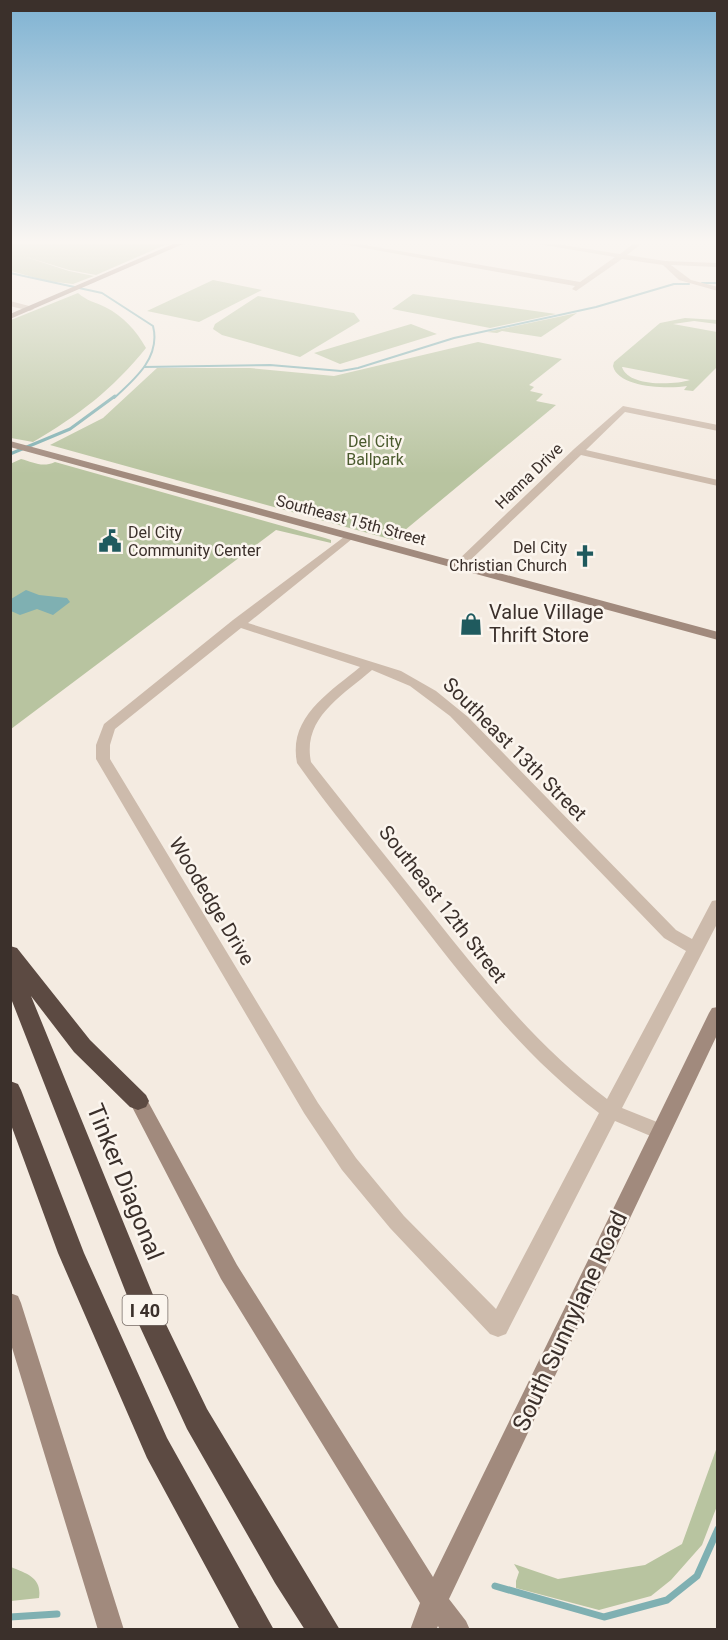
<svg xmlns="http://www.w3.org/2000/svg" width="728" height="1640" font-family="Roboto,sans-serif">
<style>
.green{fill:#b8c4a0;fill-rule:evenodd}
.water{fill:#7fb0b2}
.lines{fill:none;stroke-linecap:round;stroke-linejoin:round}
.stream-far2{stroke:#7fb0b2;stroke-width:2}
.stream-far1{stroke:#7fb0b2;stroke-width:3}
.stream{stroke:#7fb0b2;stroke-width:7}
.street{fill:#cdbbac;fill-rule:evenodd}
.secondary{fill:#a18a7d;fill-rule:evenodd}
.highway{fill:#5c4a42;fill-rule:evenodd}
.labels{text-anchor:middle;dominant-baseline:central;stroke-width:5;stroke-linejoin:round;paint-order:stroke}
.far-park-label{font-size:16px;fill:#4a5a2e;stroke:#fbf5ee}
.far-street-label{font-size:16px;fill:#3b302b;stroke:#fbf5ee}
.far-poi-label{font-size:16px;fill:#3b302b;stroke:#fbf5ee;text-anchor:start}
.shield{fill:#fbf5ee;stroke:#756b66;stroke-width:1.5}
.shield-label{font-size:18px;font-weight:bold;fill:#3b302b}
.poi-label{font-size:20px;fill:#3b302b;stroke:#fbf5ee;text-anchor:start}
.street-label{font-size:20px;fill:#3b302b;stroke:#fbf5ee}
.near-street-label{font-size:24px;fill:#3b302b;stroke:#fbf5ee}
</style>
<rect width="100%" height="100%" fill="#f4ebe1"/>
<path class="green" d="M11,244H167L96,275L69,270L23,256L69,271L94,276L73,284L47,281L11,271Z
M213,280L262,290L199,322L147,311Z
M78,293C87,301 95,302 105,307C123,316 136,330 146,348C112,390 79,415 33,442L11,438V320Z
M413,294L556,314L490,328L392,309Z
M258,296L354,313L360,321L300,357L222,335L213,329L215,324Z
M577,313L541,337L502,331L497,333L487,332Z
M685,318L717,320V324L694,321L673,324L717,332V367L693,391L684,390L687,386C668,389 618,388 613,366L614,362L660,323ZM622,367H623L690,380C674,385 628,387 622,367Z
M411,324L437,334L340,364L314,353Z
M478,342L562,359L529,385L534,387L530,391L543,394L536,401L556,405L393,540L50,445L103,418L157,368H250L334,376Z
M21,459C33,462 42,468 55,462L325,538L331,540V543L276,530L11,729L10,464Z
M717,1447V1506L702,1545L671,1580L651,1596L599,1610L516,1588V1581L519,1572L514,1564L558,1579L645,1565L682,1544Z
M11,1567C28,1574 42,1578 39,1598L11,1601Z"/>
<path class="water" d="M26,590L39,595L67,598L70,602L53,615L37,609L20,615L11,611V599Z"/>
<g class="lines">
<path class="stream-far2" d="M10,273L102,293L153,326C161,357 135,379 114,398
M702,283H718
M144,367L270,365L341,371L358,368L454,338L596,307L674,284H689"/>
<path class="stream-far1" d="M10,454L70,429L115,396"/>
<path class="stream" d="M495,1586L604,1617L667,1600L697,1576L718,1529
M10,1617L57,1614"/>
<path class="street" d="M342,244H359L580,282L615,257L538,244H557L620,254L633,244H641L627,255L665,261L718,263V267L671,265L691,280L718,287V291L679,280L663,265L622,259L576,291L572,289L575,286Z
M10,301L33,307L34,309L30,311L10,306Z
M623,406L718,425V431L625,412L586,450L718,480V486L581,455L462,568H454V564L574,449Z
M348,534L352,535V539L248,623L401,671L436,691L468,717L676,930L692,939L712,901L718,900V922L622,1108L667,1126L670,1132L667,1138L660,1140L615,1121L506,1334L498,1337L490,1334L390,1228L342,1170L304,1113L96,759V745L104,724L233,620ZM241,628L360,667C329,693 288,717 297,763C329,809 366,852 400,896C461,975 520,1053 599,1113L496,1309L404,1216L356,1158L318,1103L110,759V745L115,729ZM372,670L410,686L450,716L664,938L686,951L607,1099C538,1047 484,980 431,913C391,863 351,813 311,762C302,718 342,696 372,670Z"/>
<path class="secondary" d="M173,244H183L10,319V314Z
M10,441L718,632V640L10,447Z
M718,1007V1033L449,1599L466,1621L470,1630H440L438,1626L436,1630H410L420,1603L221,1279L129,1101L131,1096L138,1093L145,1096L237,1265L433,1577L709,1013L712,1008Z
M10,1293L18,1296L21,1303L124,1630H98L10,1341Z"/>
<path class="highway" d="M10,946L17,948L90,1040L146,1095L149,1101L146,1107L138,1110L130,1107L74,1052L31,996L160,1312L207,1409L340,1630H305L275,1583L187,1429L135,1316L10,996Z
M10,1081L18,1084L21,1090L84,1253L167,1438L274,1630H240L147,1458L58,1253L10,1122Z"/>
</g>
<linearGradient id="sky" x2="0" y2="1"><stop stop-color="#7eb2d2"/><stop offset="0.51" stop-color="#faf6f2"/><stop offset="1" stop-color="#faf6f2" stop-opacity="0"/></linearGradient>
<rect width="728" height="474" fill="url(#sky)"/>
<defs>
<g id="civic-bare" transform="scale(1.8)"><path d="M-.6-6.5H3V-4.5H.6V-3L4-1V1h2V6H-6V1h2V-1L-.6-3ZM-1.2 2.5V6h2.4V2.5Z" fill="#1f5a5e" stroke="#fbf5ee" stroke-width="2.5" paint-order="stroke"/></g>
<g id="church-bare" transform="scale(1.8)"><path d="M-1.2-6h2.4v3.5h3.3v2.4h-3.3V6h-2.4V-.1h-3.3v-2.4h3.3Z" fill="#1f5a5e" stroke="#fbf5ee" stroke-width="2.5" paint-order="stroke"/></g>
<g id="shop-bare" transform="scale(1.8)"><path d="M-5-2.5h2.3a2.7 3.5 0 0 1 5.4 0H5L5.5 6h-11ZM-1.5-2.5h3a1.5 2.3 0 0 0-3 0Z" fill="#1f5a5e" stroke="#fbf5ee" stroke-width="2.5" paint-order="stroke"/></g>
</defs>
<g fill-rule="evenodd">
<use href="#civic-bare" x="110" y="541"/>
<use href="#church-bare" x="585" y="556"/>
<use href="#shop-bare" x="471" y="624"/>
</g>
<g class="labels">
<g class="far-park-label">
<text x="375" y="441">Del City<tspan x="375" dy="18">Ballpark</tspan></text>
</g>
<g class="far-street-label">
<text transform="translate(529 476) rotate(-44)">Hanna Drive</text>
<text transform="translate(351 520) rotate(15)">Southeast 15th Street</text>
</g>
<g class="far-poi-label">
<text x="128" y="532">Del City<tspan x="128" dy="18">Community Center</tspan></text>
<text x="567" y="547" text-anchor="end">Del City<tspan x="567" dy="18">Christian Church</tspan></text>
</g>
<rect class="shield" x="122.5" y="1295" width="45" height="30" rx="4.5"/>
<g class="shield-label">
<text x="145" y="1310">I 40</text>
</g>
<g class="poi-label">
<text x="489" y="612">Value Village<tspan x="489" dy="23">Thrift Store</tspan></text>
</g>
<g class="street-label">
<text transform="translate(515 749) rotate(45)">Southeast 13th Street</text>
<text transform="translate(212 901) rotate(59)">Woodedge Drive</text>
<text transform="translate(443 904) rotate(52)">Southeast 12th Street</text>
</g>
<g class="near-street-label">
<text transform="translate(125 1182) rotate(68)">Tinker Diagonal</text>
<text transform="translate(570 1321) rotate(-65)">South Sunnylane Road</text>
</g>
</g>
<rect width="728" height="1640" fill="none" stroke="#3b302b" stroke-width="24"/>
</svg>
